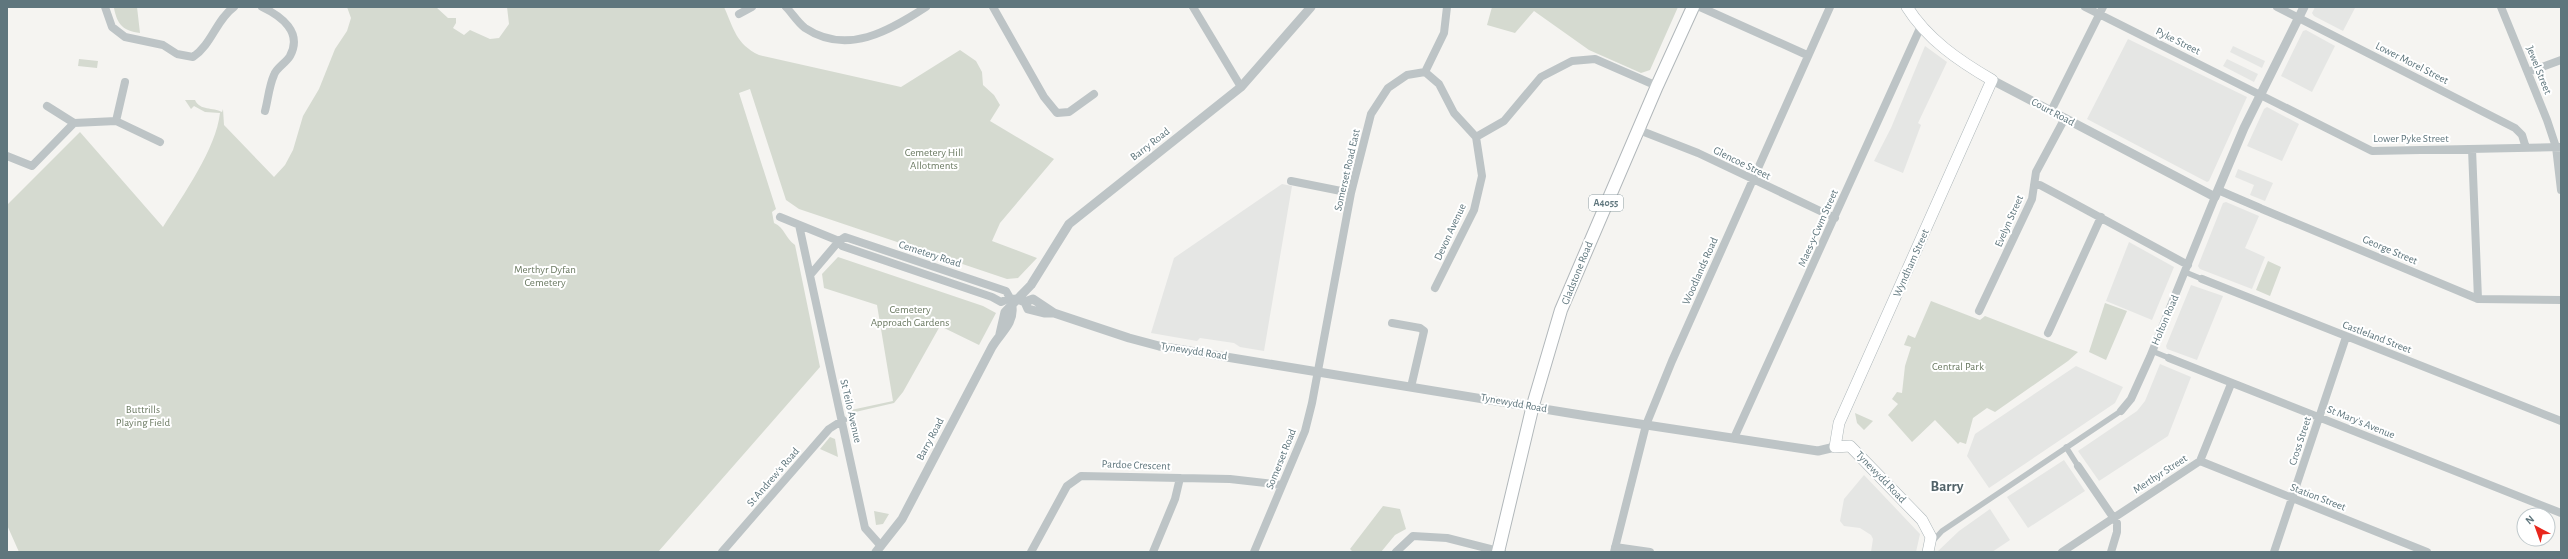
<svg xmlns="http://www.w3.org/2000/svg" width="2568" height="559" font-family="'Alegreya Sans',sans-serif">
<style>
.built{fill:#e5e6e4}
.green{fill:#d5dad0}
.lines{fill:none;stroke-linecap:round;stroke-linejoin:round}
.secondary-casing{stroke:#adb6b9;stroke-width:12}
.primary-casing{stroke:#b1b7ba;stroke-width:14}
.pedestrian{stroke:#bdc4c6;stroke-width:5.5}
.minor{stroke:#bdc4c6;stroke-width:8}
.tertiary{stroke:#bdc4c6;stroke-width:9}
.secondary{stroke:#fff;stroke-width:11}
.primary{stroke:#fff;stroke-width:12}
.labels{text-anchor:middle;dominant-baseline:central;stroke-width:4;stroke-linejoin:round;paint-order:stroke}
.shield{fill:#fff;stroke:#8f9fa4;stroke-width:1}
.shield-label{font-size:10px;font-weight:bold;fill:#5f767d}
.street-label{font-size:11px;fill:#5f767d;stroke:#fff}
.park-label{font-size:11px;fill:#6b7a62;stroke:#fff}
.district-label{font-size:15px;font-weight:bold;fill:#516268;stroke:#fff}
</style>
<rect width="100%" height="100%" fill="#f5f4f1"/>
<path class="built" d="M2315,7H2353L2355,8L2343,31L2314,16L2312,13Z
M2306,30L2335,46L2312,92L2281,76L2303,31Z
M2128,39L2247,97L2209,181L2207,182L2087,119Z
M1925,46L1947,62L1918,123L1921,125L1903,173L1874,161L1891,128Z
M2233,46L2265,61L2262,68L2230,52Z
M2227,59L2258,74L2254,82L2223,66Z
M2267,107L2299,124L2282,161L2247,146L2264,109Z
M2238,169L2273,183L2265,201L2250,195L2254,185L2235,177Z
M1282,184L1292,186L1264,351L1240,347L1234,343L1200,338L1197,341L1151,333L1174,258Z
M2226,202L2259,216L2245,248L2265,257L2252,289L2200,269L2198,266L2223,203Z
M2129,242L2174,267L2152,320L2106,301Z
M2191,285L2223,296L2197,360L2167,349L2166,346Z
M2160,364L2191,377L2168,436L2099,481L2078,451L2137,411L2145,401Z
M2076,366L2123,387L2115,403L1989,488L1967,456L1975,434Z
M2064,460L2085,491L2028,528L2007,497Z
M1864,475L1920,534L1916,552H1871L1873,539L1871,535L1860,528L1844,526L1840,521L1844,499Z
M1990,509L2010,540L1992,552H1937L1959,531Z"/>
<path class="green" d="M137,7L140,33C123,31 117,24 114,8Z
M347,7H436L448,18H456V23L453,28L464,35L470,30L490,39L499,38L509,24L507,7H724C734,29 736,44 759,55L901,87L960,50L976,61L982,72L983,85L994,95L1000,105L990,121L1054,159L1000,223L992,241L1037,258L1018,278L1007,279L799,209L786,200L750,89L739,93L776,209L772,212L774,223C785,228 785,238 795,245L820,367L658,552H19L7,525V205L80,132L163,227C183,195 216,149 220,113L205,112L194,106L191,109L185,100H195C200,111 213,107 222,112L223,109L224,125L274,177L285,165L293,150L303,116L319,89L335,49L347,31L351,18Z
M1492,7H1678L1650,70L1641,73L1589,50L1534,11L1515,33L1487,25Z
M79,59L98,61L97,68L78,66Z
M838,257L983,306L996,313L979,345L940,326L903,392L894,403L851,413V410L893,401L877,305L824,288L822,274Z
M2268,261L2281,267L2270,296L2256,290Z
M1931,301L1980,320L1985,316L2078,352L2068,361L1995,412L1987,408L1973,418L1966,444L1960,442L1958,444L1935,420L1912,442L1888,415L1898,404L1892,399L1897,392L1902,393L1905,366L1911,347L1904,345L1908,335L1915,338Z
M2105,303L2127,311L2106,360L2089,352Z
M1855,413L1873,421L1864,430L1857,423Z
M830,437L835,439L838,457L820,449Z
M1383,506L1400,509L1406,529L1395,535L1381,552H1353L1350,549Z
M874,511L889,514L883,524L876,525Z"/>
<g class="lines">
<g class="secondary-casing">
<path id="secondary" d="M1907,7C1927,39 1959,61 1992,80L1839,423L1835,447L1850,446L1922,520L1931,537L1928,552"/>
</g>
<g class="primary-casing">
<path id="primary" d="M1498,552L1533,405L1561,310L1657,86L1693,7"/>
</g>
<path class="pedestrian" d="M2185,272L2202,279
M2152,351L2169,358
M2066,447L2078,466
M1931,543L1942,531L2121,411"/>
<path class="minor" d="M105,7L112,27L125,37L163,45L177,54L193,57C212,44 216,20 234,7
M262,7C281,16 303,32 290,56C286,63 276,68 274,75C269,86 268,100 265,111
M786,7C792,13 798,23 805,28C847,56 889,31 926,7
M993,7L1044,97L1057,113L1069,112L1094,94
M1193,7L1241,87
M1700,7L1807,55
M2085,7L2372,151L2561,147
M2277,7L2515,128L2522,135L2526,148
M2501,7L2547,120L2556,147L2561,190
M739,14L752,7
M1425,72L1439,84L1454,113L1476,137
M2528,72L2561,60
M47,106L74,123
M2051,111L2103,7
M116,121L125,82
M1639,130L1698,153L1835,218
M2472,149L2478,299
M7,156L32,166L74,123L116,121L160,142
M1291,181L1351,193
M2034,185H2040L2068,200L2188,265
M2218,190L2260,208
M2262,209L2478,299L2561,300
M780,217L839,241L842,246L992,297L1001,302L1010,298L1018,299
M799,225L865,528L881,546
M811,274L839,241L845,237L1006,291L1010,298
M2202,279L2561,421
M1435,288L1474,210L1482,176L1476,137L1504,121L1541,77L1572,61L1595,59L1657,86
M1979,311L2032,199L2036,172L2065,118
M1392,323L1420,328L1424,331L1411,387
M2048,333L2101,217
M2169,358L2561,513
M2121,411L2131,399L2150,357L2215,197
M1734,438L1921,26
M2200,461L2427,552
M2078,466L2117,523V532L2111,552
M1615,547L1650,552
M722,552L829,429L843,420
M1031,552L1067,486L1081,476L1230,479L1282,485
M1153,552L1175,499L1180,478
M1254,552L1305,431L1312,403L1351,193L1371,114L1388,88L1407,75L1425,72L1444,33L1447,7
M1396,552L1413,536L1447,538L1502,552
M1614,552L1646,425L1672,361L1830,7
M2062,552L2200,461L2231,384
M2274,552L2346,337"/>
<path class="tertiary" d="M1992,80L2215,197L2244,128L2304,7
M1018,299L1025,302L1028,309L1044,313H1054L1129,338L1159,346L1587,416L1818,451L1835,447
M1025,302L1033,299L1054,313
M1000,334L1005,312L1031,285L1069,224L1241,87L1311,7
M876,552L902,519L992,347C1000,333 1014,324 1012,307"/>
<use href="#secondary" class="secondary"/>
<use href="#primary" class="primary"/>
</g>
<g class="labels">
<rect class="shield" x="1589" y="195" width="34" height="16" rx="3"/>
<g class="shield-label">
<text x="1606" y="203">A4055</text>
</g>
<g class="street-label">
<text transform="translate(2178 41) rotate(26)">Pyke Street</text>
<text transform="translate(2412 63) rotate(27)">Lower Morel Street</text>
<text transform="translate(2539 70) rotate(68)">Jewel Street</text>
<text transform="translate(2053 112) rotate(28)">Court Road</text>
<text x="2411" y="138">Lower Pyke Street</text>
<text transform="translate(1150 144) rotate(-38)">Barry Road</text>
<text transform="translate(1742 163) rotate(26)">Glencoe Street</text>
<text transform="translate(1347 170) rotate(-77)">Somerset Road East</text>
<text transform="translate(2009 221) rotate(-66)">Evelyn Street</text>
<text transform="translate(1818 228) rotate(-66)">Maes-y-Cwm Street</text>
<text transform="translate(1450 232) rotate(-65)">Devon Avenue</text>
<text transform="translate(2390 250) rotate(23)">George Street</text>
<text transform="translate(930 254) rotate(18)">Cemetery Road</text>
<text transform="translate(1911 263) rotate(-66)">Wyndham Street</text>
<text transform="translate(1700 271) rotate(-66)">Woodlands Road</text>
<text transform="translate(1577 273) rotate(-68)">Gladstone Road</text>
<text transform="translate(2165 320) rotate(-67)">Holton Road</text>
<text transform="translate(2377 337) rotate(21)">Castleland Street</text>
<text transform="translate(1194 351) rotate(9)">Tynewydd Road</text>
<text transform="translate(1514 403) rotate(10)">Tynewydd Road</text>
<text transform="translate(851 411) rotate(77)">St Teilo Avenue</text>
<text transform="translate(2361 422) rotate(22)">St Mary's Avenue</text>
<text transform="translate(930 439) rotate(-62)">Barry Road</text>
<text transform="translate(2300 441) rotate(-72)">Cross Street</text>
<text transform="translate(1281 459) rotate(-68)">Somerset Road</text>
<text transform="translate(1136 465) rotate(2)">Pardoe Crescent</text>
<text transform="translate(2160 474) rotate(-33)">Merthyr Street</text>
<text transform="translate(773 477) rotate(-49)">St Andrew's Road</text>
<text transform="translate(1881 477) rotate(46)">Tynewydd Road</text>
<text transform="translate(2318 497) rotate(21)">Station Street</text>
</g>
<g class="park-label">
<text x="934" y="152">Cemetery Hill<tspan x="934" dy="13">Allotments</tspan></text>
<text x="545" y="269">Merthyr Dyfan<tspan x="545" dy="13">Cemetery</tspan></text>
<text x="910" y="309">Cemetery<tspan x="910" dy="13">Approach Gardens</tspan></text>
<text x="1958" y="366">Central Park</text>
<text x="143" y="409">Buttrills<tspan x="143" dy="13">Playing Field</tspan></text>
</g>
<g class="district-label">
<text x="1947" y="486">Barry</text>
</g>
</g>
<rect width="2568" height="559" fill="none" stroke="#5f767d" stroke-width="16"/>
<g transform="translate(2536 527) rotate(319)"><circle r="19" fill="#ffffff" stroke="#bfc8cb"/>
<path d="M0-3L7 15L0 10L-7 15Z" fill="#e8271d"/>
<text y="-6" font-size="11" font-weight="bold" text-anchor="middle" fill="#5f767d">N</text>
</g>
</svg>
